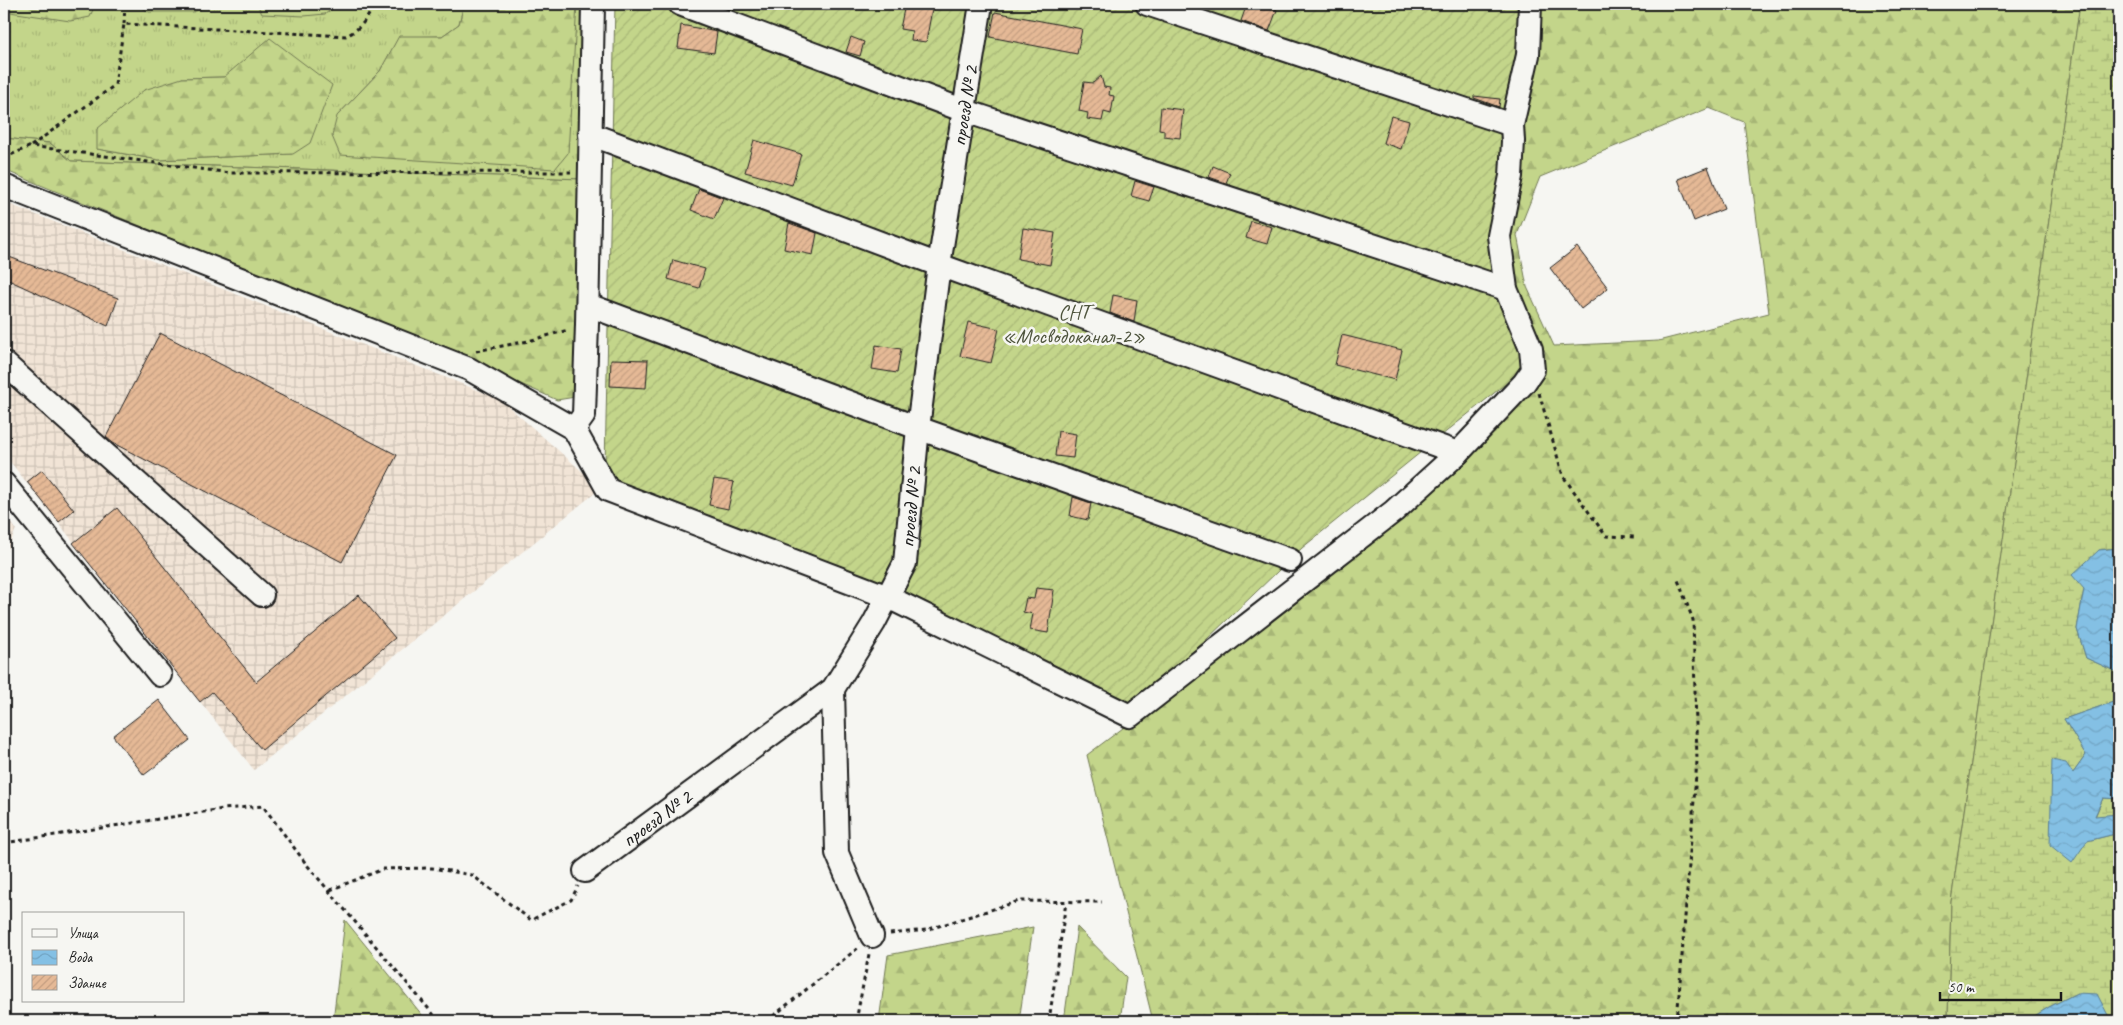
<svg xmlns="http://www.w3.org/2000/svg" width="2123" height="1025" font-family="Caveat,sans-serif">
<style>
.industrial{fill:url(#industrial-grid)}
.grass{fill:url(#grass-tufts);stroke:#707853;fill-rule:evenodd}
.forest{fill:url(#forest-firs);stroke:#707853;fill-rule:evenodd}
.wetland{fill:url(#wetland-marsh);stroke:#707853}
.garden{fill:url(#garden-furrows);stroke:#707853}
.water{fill:url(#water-waves);stroke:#5a7e94}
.building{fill:url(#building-hatch);stroke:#1c1c1c}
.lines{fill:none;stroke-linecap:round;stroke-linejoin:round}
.minor-casing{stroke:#1c1c1c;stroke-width:26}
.path{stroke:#1c1c1c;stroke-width:3;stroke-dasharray:4 4;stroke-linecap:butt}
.minor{stroke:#f6f6f2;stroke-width:22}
.labels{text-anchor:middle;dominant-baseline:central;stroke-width:5;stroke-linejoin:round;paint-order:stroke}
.street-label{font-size:21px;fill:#1c1c1c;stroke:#f6f6f2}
.park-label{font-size:21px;fill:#4e543d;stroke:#f6f6f2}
</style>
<defs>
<pattern id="industrial-grid" width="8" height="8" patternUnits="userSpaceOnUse" patternTransform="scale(1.25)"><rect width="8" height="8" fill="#f1e4d6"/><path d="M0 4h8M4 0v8" fill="none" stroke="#cec3b7"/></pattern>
<pattern id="grass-tufts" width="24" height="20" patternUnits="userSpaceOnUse" patternTransform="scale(1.25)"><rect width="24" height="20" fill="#c3d58a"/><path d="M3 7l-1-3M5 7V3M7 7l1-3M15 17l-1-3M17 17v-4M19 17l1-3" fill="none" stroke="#a7b676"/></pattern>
<pattern id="forest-firs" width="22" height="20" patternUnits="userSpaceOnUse" patternTransform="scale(1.25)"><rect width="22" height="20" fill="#c3d58a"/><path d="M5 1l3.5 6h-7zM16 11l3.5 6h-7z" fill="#a7b676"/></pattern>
<pattern id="wetland-marsh" width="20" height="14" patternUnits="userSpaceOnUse" patternTransform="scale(1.25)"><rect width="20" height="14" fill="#c3d58a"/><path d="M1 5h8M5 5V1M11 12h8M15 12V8" fill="none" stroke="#a7b676"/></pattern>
<pattern id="garden-furrows" width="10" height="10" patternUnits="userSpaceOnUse" patternTransform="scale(1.25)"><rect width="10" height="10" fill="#c3d58a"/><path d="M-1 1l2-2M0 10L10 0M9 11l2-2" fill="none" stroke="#a7b676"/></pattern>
<pattern id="water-waves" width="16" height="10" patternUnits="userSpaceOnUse" patternTransform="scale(1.25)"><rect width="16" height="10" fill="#84c0e4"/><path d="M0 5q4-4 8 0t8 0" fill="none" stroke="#71a4c3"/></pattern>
<pattern id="building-hatch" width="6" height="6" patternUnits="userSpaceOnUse" patternTransform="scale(1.25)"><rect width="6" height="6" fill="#e5b996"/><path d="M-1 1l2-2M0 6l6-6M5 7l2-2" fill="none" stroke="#c49e81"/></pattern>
</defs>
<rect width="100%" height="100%" fill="#f6f6f2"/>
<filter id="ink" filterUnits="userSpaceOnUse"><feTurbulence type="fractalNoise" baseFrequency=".02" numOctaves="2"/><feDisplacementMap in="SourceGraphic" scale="10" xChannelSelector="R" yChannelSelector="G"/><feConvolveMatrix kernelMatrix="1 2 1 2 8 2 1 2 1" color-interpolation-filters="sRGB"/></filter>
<g filter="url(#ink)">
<path class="industrial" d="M4,202L500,399L601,488L254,770L4,454Z
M4,513L16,529L4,559Z"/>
<path class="grass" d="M4,4H464L459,24L442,36L399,37L380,71L337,116L578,11L577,4H584L581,179L71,161L50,143L4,138ZM224,77L292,154L159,160L97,149L182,78Z"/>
<path class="forest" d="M4,4H95L90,17L70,21L10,12L4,6Z
M136,4H214L193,12H149Z
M257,4H339L325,14L304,16L262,14Z
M464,4H577L568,153L555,169L340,155L332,136L337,116L380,71L399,36H442L459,24Z
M1541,4H2080L1951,902L1948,1021H1153L1087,755L1400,520L1470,458L1539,382L1545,352L1517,289L1505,235ZM1709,108L1744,122L1769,313L1658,341L1554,346L1527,287L1517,235L1540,177Z
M270,38L332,85L310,143L293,154L159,160L97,149V129L144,90L182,78L224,77Z
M4,138L50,143L71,161L581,179L575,397L557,400L474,363L4,170Z
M345,920L427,1021H333Z
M1033,927L1019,1021H879L888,955Z
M1077,927L1126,977L1120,1021H1064Z"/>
<path class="wetland" d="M2080,4H2119V548L2099,550L2084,589L2077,629L2086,658L2119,673V700L2064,719L2086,755L2073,773L2087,841L2119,833V1010L2110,1020L2077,993L2049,1007L2027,1021H1948L1951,902Z
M2103,798L2119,799V814L2095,817Z"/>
<path class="garden" d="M615,4H1521L1517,56L1493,238L1525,351L1524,365L1514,377L1302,548L1205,641L1130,705L618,486L605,466Z"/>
<path class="water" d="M2119,548V673L2086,658L2077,629L2084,589L2072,575L2099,550Z
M2119,700V799L2103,798L2095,816L2119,814V833L2087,841L2072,863L2050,845L2052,760L2066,763L2073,773L2086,755L2064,719Z
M2077,993L2097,994L2110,1019L2119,1010V1021H2027L2049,1007Z"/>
<path class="building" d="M905,4H933L926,42L911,40L912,31L900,29Z
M1247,4H1273L1271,8L1277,10L1269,31L1241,21Z
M995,12L1082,29L1077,54L990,37Z
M681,25L717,32L714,53L678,48Z
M851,37L864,42L860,56L846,52Z
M1101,76L1104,87L1110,88L1109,95L1114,96L1111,114L1104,112L1102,121L1087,119L1088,113L1079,111L1084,82L1093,83Z
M1474,96L1500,99L1499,107L1474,98Z
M1161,107L1183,110L1180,138L1164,136V130L1159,129Z
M1391,116L1409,121L1401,149L1383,143Z
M754,140L801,154L792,185L745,172Z
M1213,166L1230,173L1226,183L1209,177Z
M1708,167L1724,209L1694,221L1678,179Z
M1135,181L1154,187L1149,201L1131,196Z
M699,189L723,198L714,219L691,210Z
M1251,221L1272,227L1267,244L1246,238Z
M789,223L817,233L813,255L784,249Z
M1023,228L1055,233L1050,265L1018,259Z
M1577,247L1608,288L1581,309L1550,268Z
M4,255L118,298L108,326L4,278Z
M673,260L705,269L699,288L668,279Z
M1113,295L1137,300L1134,322L1110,313Z
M968,322L999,329L991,363L960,356Z
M160,333L397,455L342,562L113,443L106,437Z
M1342,335L1402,350L1395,380L1335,365Z
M876,345L901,349L897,373L872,369Z
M611,359L648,360L646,388L610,386Z
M1058,431L1076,434L1073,458L1055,456Z
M42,470L74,510L59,522L27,482Z
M714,479L734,482L728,509L709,505Z
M1073,497L1091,503L1088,520L1070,516Z
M117,508L256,682L359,595L395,638L262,750L212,692L200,702L73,543Z
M1036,588L1054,590L1048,633L1030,630L1033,614L1023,612L1026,598L1034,599Z
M159,700L190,740L144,775L113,736Z"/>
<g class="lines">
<g class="minor-casing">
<g id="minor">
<path d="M680,4L965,111L1506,289"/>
<path d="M1147,4L1512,125"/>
<path d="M590,134L939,265L1458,453"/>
<path d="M4,186L469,369L574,429L608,490L888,597L1130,716L1394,511L1458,453L1524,383L1533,370L1531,349L1506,289L1499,236L1511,176L1513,141L1512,125L1528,55L1530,4"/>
<path d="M588,305L918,428L1290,560"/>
<path d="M4,363L262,595"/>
<path d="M574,429L584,415L587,324L593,4"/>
<path d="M4,484L160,675"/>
<path d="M833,689L837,853L872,936"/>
<path id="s1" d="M585,871L833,689L874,623L905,563L918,428L939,265L981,4"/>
</g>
</g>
<path class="path" d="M124,24L125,4
M31,146L115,85L124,24L346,36C359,30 370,17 373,4
M4,158L31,146L230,173L571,172
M476,351L528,341L568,330
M1539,393L1563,476L1606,536L1635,537
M4,843L223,809L263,806L307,865L439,1021
M330,890L383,869L432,868L472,875L531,920L571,900L578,886
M890,934L926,930L1019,901L1102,902
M767,1021L858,948
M856,1021L869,954
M1049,1021L1066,902
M1677,1021L1697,761L1693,620L1678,580"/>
<use href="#minor" class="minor"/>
</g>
</g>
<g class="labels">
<g class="street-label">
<text stroke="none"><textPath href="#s1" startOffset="914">проезд № 2</textPath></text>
<text stroke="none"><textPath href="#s1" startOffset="509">проезд № 2</textPath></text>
<text stroke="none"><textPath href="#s1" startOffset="89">проезд № 2</textPath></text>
</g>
<g class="park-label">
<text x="1074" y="312">СНТ<tspan x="1074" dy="24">«Мосводоканал-2»</tspan></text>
</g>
</g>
<rect width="2123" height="1025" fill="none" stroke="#f6f6f2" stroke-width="20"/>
<rect x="10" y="10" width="2103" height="1005" fill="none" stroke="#1c1c1c" stroke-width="2" filter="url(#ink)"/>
<rect x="22" y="912" width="162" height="90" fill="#f6f6f2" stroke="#9f9f9c"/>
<rect x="32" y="929" width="25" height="8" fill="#f6f6f2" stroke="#9f9f9c"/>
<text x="68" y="938" font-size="15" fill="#1c1c1c">Улица</text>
<rect x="32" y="950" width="25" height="15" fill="url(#water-waves)" stroke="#9f9f9c"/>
<text x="68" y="962" font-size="15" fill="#1c1c1c">Вода</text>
<rect x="32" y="975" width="25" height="15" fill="url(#building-hatch)" stroke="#9f9f9c"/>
<text x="68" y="988" font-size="15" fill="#1c1c1c">Здание</text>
<path d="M1940 992v8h121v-8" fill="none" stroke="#1c1c1c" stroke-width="2.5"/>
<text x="1948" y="992" font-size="15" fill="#1c1c1c" stroke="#f6f6f2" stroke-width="4" paint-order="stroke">50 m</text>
</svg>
